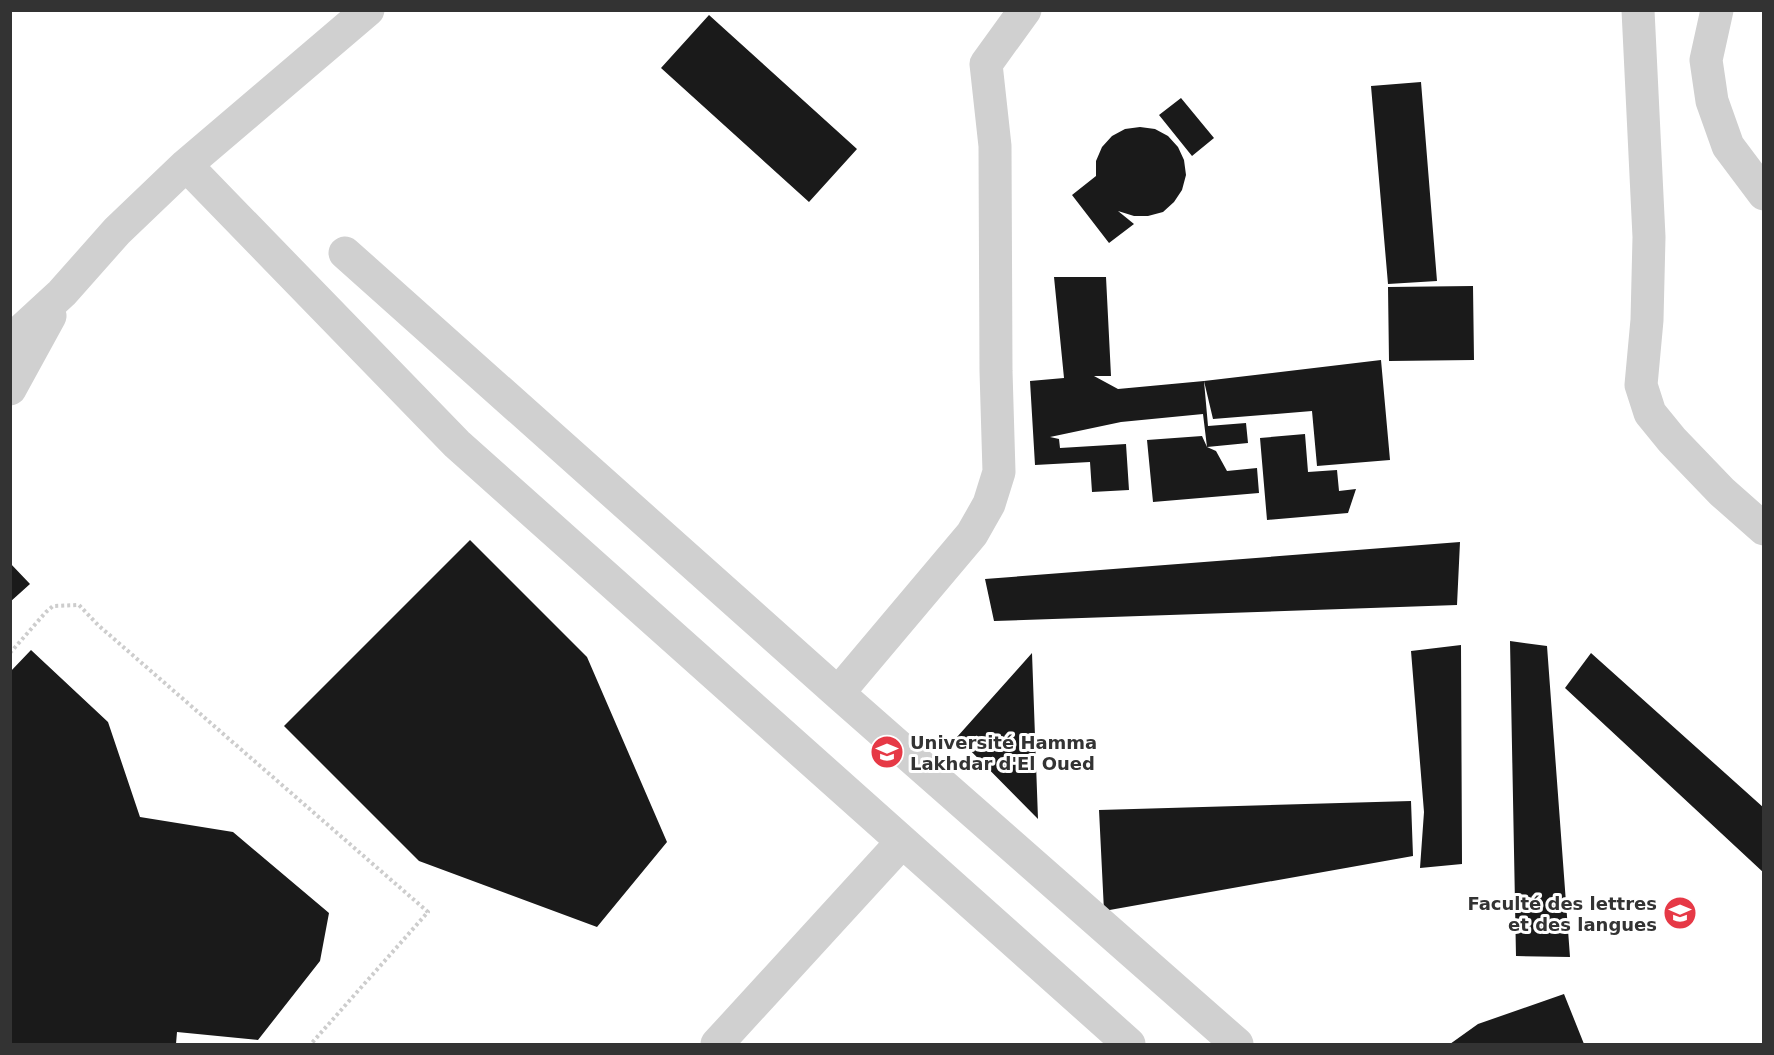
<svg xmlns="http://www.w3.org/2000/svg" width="1774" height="1055" font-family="'DejaVu Sans',sans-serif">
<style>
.building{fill:#1a1a1a}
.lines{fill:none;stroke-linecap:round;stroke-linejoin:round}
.path{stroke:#cdcdcd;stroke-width:4;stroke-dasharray:3 3;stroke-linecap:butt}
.minor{stroke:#d0d0d0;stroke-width:33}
.labels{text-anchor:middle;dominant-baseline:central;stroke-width:6;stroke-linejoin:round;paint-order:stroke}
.poi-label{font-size:18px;font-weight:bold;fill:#333;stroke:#fff;text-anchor:start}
</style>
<rect width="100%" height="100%" fill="#fff"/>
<path class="building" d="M709,15L857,149L809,202L661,68Z
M1421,82L1437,281L1388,284L1371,86Z
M1181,98L1214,138L1192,156L1159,115Z
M1140,127L1155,129L1168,136L1178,147L1184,160L1186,175L1182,190L1174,202L1163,212L1148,216H1134L1118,211L1134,224L1109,243L1072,195L1096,176V161L1102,147L1112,136L1125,129Z
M1054,277H1106L1111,376H1094L1118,389L1204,381L1208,426L1246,423L1248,443L1207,447L1216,451L1227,471L1257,468L1259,493L1153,502L1147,440L1202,436L1207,447L1203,414L1121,422L1050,437L1059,439L1060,448L1126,444L1129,490L1092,492L1090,462L1035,465L1030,381L1064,378Z
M1473,286L1474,360L1389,361L1388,287Z
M1381,360L1390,460L1317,466L1312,411L1213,419L1204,381Z
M1305,434L1308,472L1337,470L1339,491L1356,489L1348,513L1267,520L1260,438Z
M470,540L587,657L667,842L597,927L419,861L284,726Z
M1460,542L1457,605L994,621L985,579Z
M10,563L30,584L10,602Z
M1510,641L1547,646L1570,957L1516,956Z
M1461,645L1462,864L1420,868L1424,812L1411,651Z
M31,650L108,722L140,817L233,832L329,913L320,961L258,1040L177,1032L176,1044H10V672Z
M1032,653L1038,819L957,737Z
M1591,653L1764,808V873L1565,688Z
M1411,801L1413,856L1104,911L1099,810Z
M1564,994L1584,1044H1450L1478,1024Z"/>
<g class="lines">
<path class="path" d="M10,653L46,612L53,606L79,605L98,625L428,912L311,1044"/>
<path class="minor" d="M1638,10L1649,237L1647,320L1641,385L1650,413L1672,440L1722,492L1764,529
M1717,10L1706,60L1712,101L1728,146L1764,194
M186,165L457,444L1129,1044
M345,253L838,693L1237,1044
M10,341L62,293L117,231L186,165L368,10
M10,389L50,316
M838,693L972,534L989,504L999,472L996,371L995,146L986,64L1025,10
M717,1044L902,842"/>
</g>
<defs>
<g id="university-disc" transform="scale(1.725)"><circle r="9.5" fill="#e63946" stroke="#fff"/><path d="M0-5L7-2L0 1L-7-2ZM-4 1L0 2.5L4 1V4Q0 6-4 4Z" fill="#fff"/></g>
</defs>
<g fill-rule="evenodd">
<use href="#university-disc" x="887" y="752"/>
<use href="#university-disc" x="1680" y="913"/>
</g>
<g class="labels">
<g class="poi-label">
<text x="910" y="742">Université Hamma<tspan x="910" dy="21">Lakhdar d'El Oued</tspan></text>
<text x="1657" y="903" text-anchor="end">Faculté des lettres<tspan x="1657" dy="21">et des langues</tspan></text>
</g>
</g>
<rect width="1774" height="1055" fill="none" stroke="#333333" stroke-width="24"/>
</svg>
